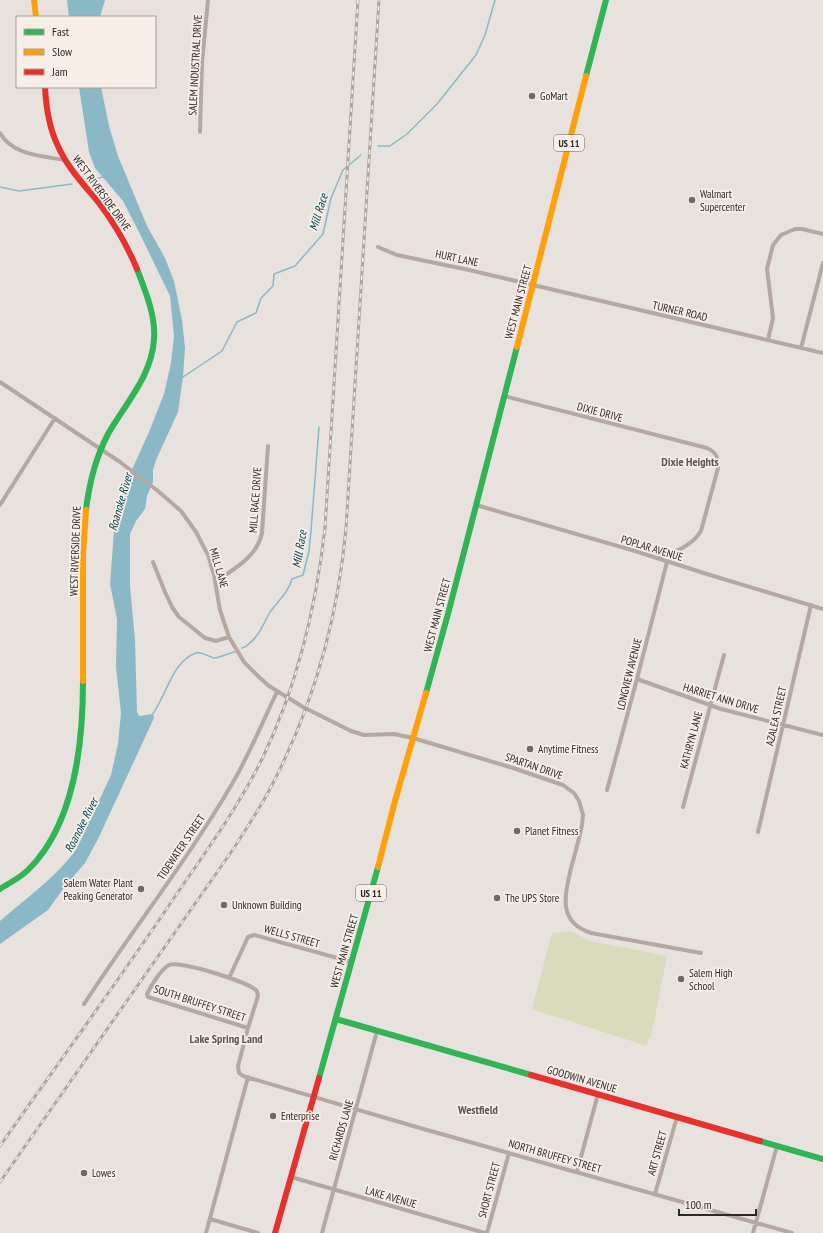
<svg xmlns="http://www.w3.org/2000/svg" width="823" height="1233" font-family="'PT Sans Narrow',sans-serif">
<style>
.park{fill:#dadabc}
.water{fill:#8ab8c6}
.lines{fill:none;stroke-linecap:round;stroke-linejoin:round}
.stream{stroke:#8ab8c6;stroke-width:1.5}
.street{stroke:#b5a8a0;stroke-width:4}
.fast{stroke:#30b455;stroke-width:6}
.slow{stroke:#ff9f0a;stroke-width:6}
.jam{stroke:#e5322d;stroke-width:6}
.rail-casing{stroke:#aca49e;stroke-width:3}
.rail{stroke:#f8eee8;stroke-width:1.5;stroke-dasharray:4.5;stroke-linecap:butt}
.poi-dot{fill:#6e6966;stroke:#f8eee8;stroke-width:1.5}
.labels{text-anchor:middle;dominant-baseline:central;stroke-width:3.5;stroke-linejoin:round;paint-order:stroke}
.shield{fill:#f8eee8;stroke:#696360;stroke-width:1}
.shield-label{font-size:10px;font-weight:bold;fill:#2c2826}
.street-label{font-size:11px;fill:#2c2826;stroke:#f8eee8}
.poi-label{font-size:11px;fill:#2c2826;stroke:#f8eee8;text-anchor:start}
.water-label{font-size:12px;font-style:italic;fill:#024352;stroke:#f8eee8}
.neighbourhood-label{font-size:12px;font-weight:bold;fill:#5d5550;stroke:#f8eee8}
</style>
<rect width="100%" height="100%" fill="#e8e2de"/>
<path class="park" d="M570,931L591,941L667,956L651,1037L648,1039L647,1046L532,1009L552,933Z"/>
<path class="water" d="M67,0H105L100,17H69Z
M79,87H101L109,126L118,156L147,226L165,258L174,281L182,320L185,348L183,377L178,412L156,460L153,470V482L147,496L145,509L136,521L130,534V586L135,640L137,712L139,716L153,714L154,718L98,839L85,863L66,885L48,910L0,944V921C26,898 57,877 77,848L111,775L118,744L121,713L116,667L117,619L110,584L114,531L118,507L125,485L149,432L164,394L171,363L174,336L170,296L139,232L123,201L95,168L89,152Z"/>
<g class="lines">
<path class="stream" d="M378,146H390L407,134L437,104L476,55L485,35L495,0
M89,180L103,177
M0,187L19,191L72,184
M182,376L183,377L222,351L237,322L256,313L261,298L273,286L274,274L295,266L323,234L331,198L343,170L361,155
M242,648L245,647C260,636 261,628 270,612C278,601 288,593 292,579L303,575L309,551L311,531L319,427
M152,715C166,697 172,661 196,653C203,651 208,657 214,658C220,658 228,653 235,652"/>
<path class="street" d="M200,132L202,63L208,0
M0,133C12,155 42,156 65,160
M378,247L397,255L469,270L823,353
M768,340L773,318L767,269L773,245L781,235L795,229H802L823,234
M801,348L823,263
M0,382L120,462L158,491L181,511L196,532L208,555L214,575L220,610L229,637L244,662L259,677L269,686L303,707L351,731L364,735L394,734L413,738L513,768L563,785L574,793L579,801L583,815L582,825C579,839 575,854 571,868C565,895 557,922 591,933L701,953
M504,396L707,448C716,452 719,458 718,468L701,531C691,547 674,552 657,558
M0,505L55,418
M476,505L635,551L710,575L823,609
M153,562L165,592L172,607L179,617L205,638L216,641L229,637
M215,582C234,569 257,557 262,533L268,446
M637,679L721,709L823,735
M607,790L637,679L667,562
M683,807L724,655
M758,832L811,605
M229,978L248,937L254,935L352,962
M84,1004C132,930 187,861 232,784C249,755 262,723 277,692
M248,1028L258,996L257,991C249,982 179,960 169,965C161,969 151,986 147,994L148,997L248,1028L238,1066L239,1073L243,1076L413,1126L792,1233
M577,1172L598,1094
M291,1177L485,1233
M655,1194L677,1117
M210,1219L258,1233
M206,1233L248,1077
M322,1233L377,1031
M487,1233L509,1153
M753,1233L777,1146"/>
<path class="fast" d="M586,76L606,0
M86,510C89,484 96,457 108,434C125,404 152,376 154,339C156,316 145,290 137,269
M426,693L448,614L517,347
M0,889C9,883 20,878 28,870C75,824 83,744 83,681
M336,1019L531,1075
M319,1078L378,867
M760,1141L823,1159"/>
<path class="slow" d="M34,0L36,17
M517,347L586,76
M83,681V554L86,510
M378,867L395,801L426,693"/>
<path class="jam" d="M45,87C46,107 49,128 58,146C67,167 84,185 99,203C114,223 127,245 137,269
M531,1075L760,1141
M275,1233L319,1078"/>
<g class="rail-casing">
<path id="rail" d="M0,1146C59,1062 119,980 176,895C207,850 239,806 263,757C298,684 316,607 325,528L358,0
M0,1182L234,848C247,827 261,807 272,785C314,704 338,618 346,528L379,0"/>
</g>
<use href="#rail" class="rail"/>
</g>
<g class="poi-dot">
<circle cx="532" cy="96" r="4"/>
<circle cx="692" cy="200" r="4"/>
<circle cx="530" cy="749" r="4"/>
<circle cx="517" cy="831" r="4"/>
<circle cx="141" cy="889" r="4"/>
<circle cx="497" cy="898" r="4"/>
<circle cx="224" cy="905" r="4"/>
<circle cx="681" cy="979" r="4"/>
<circle cx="273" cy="1116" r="4"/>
<circle cx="84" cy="1173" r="4"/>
</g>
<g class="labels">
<g class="shield">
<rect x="554" y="135" width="30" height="16" rx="3"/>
<rect x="356" y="885" width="30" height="16" rx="3"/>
</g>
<g class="shield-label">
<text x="569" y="143">US 11</text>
<text x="371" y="893">US 11</text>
</g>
<g class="street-label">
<text transform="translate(195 65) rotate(-87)">SALEM INDUSTRIAL DRIVE</text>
<text transform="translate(102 193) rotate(54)">WEST RIVERSIDE DRIVE</text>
<text transform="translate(457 258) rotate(12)">HURT LANE</text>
<text transform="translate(518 302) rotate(-75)">WEST MAIN STREET</text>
<text transform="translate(680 311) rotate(13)">TURNER ROAD</text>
<text transform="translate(600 412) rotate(15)">DIXIE DRIVE</text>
<text transform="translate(255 500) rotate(-86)">MILL RACE DRIVE</text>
<text transform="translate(652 548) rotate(17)">POPLAR AVENUE</text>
<text transform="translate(75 551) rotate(-88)">WEST RIVERSIDE DRIVE</text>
<text transform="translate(219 568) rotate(74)">MILL LANE</text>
<text transform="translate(437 615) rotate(-75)">WEST MAIN STREET</text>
<text transform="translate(629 674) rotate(-76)">LONGVIEW AVENUE</text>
<text transform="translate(721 698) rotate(17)">HARRIET ANN DRIVE</text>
<text transform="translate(776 716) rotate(-77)">AZALEA STREET</text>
<text transform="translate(691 740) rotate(-75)">KATHRYN LANE</text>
<text transform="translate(534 766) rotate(19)">SPARTAN DRIVE</text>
<text transform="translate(181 847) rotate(-56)">TIDEWATER STREET</text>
<text transform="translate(292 936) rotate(16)">WELLS STREET</text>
<text transform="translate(344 951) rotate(-74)">WEST MAIN STREET</text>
<text transform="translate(200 1003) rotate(18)">SOUTH BRUFFEY STREET</text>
<text transform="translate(582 1079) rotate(16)">GOODWIN AVENUE</text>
<text transform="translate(341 1130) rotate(-74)">RICHARDS LANE</text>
<text transform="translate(657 1153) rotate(-74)">ART STREET</text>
<text transform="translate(555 1156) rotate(16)">NORTH BRUFFEY STREET</text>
<text transform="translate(489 1190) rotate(-75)">SHORT STREET</text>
<text transform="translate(391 1197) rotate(16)">LAKE AVENUE</text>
</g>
<g class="poi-label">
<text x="540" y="96">GoMart</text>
<text x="700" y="194">Walmart<tspan x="700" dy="13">Supercenter</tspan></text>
<text x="538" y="749">Anytime Fitness</text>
<text x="525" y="831">Planet Fitness</text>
<text x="133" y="883" text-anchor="end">Salem Water Plant<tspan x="133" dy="13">Peaking Generator</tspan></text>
<text x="505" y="898">The UPS Store</text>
<text x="232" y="905">Unknown Building</text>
<text x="689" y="973">Salem High<tspan x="689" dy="13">School</tspan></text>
<text x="281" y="1116">Enterprise</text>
<text x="92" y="1173">Lowes</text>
</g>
<g class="water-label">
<text transform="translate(318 212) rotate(-73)">Mill Race</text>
<text transform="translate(120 502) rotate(-74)">Roanoke River</text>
<text transform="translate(299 549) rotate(-80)">Mill Race</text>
<text transform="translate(81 825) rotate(-63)">Roanoke River</text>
</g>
<g class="neighbourhood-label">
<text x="690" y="461">Dixie Heights</text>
<text x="226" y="1038">Lake Spring Land</text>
<text x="478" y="1109">Westfield</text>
</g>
</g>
<rect x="16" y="16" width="140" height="72" fill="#f8eee8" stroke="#a69f9a"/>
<rect x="24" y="29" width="20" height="6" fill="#30b455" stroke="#a69f9a"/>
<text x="52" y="36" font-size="12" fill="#2c2826">Fast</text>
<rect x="24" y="49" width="20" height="6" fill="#ff9f0a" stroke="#a69f9a"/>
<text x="52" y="56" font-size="12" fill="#2c2826">Slow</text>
<rect x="24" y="69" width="20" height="6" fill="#e5322d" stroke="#a69f9a"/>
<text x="52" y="76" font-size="12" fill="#2c2826">Jam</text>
<path d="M679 1209v6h77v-6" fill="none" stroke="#2c2826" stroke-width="2"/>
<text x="685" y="1209" font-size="12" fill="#2c2826" stroke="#f8eee8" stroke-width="3" paint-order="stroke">100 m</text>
</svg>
